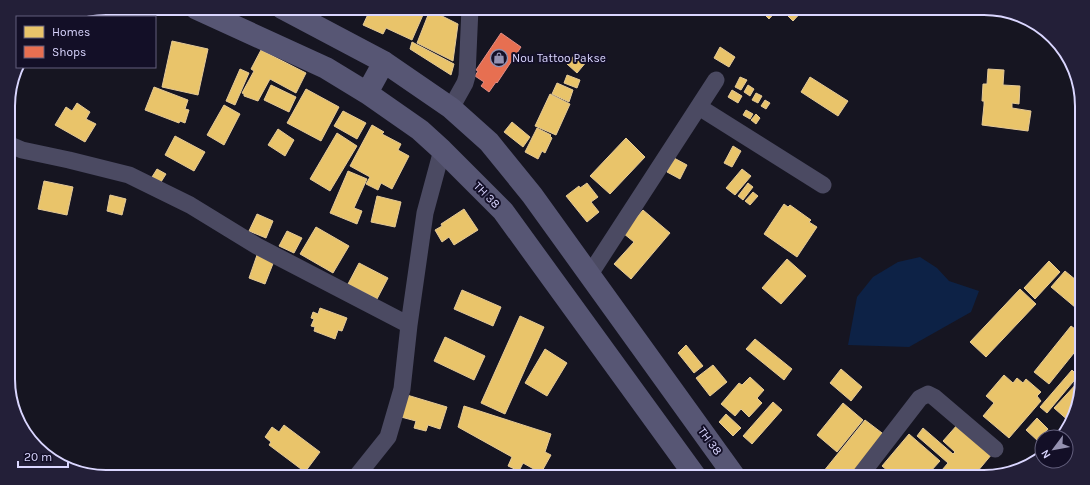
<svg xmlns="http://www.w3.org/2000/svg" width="1090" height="485" font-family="Karla,sans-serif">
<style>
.water{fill:#0d2246}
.homes{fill:#e9c46a;stroke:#e4c997}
.shops{fill:#e76f51;stroke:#e38e85}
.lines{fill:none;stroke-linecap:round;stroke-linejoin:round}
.street{stroke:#4b4a62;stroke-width:17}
.secondary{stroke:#575674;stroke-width:22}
.labels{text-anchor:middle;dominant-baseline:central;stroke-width:4;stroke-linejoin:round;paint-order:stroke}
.poi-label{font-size:12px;fill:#dad6ff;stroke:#130f27;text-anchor:start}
.street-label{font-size:12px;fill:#dad6ff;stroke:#130f27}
.rim{fill:none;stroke:#dad6ff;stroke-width:2}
</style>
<rect width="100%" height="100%" fill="#161521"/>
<path class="water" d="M920,257L937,268L949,281L979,291L971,312L909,347L848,345L857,297L873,277L898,262Z"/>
<path class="homes" d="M360,8H426L412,40L386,28L383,34L363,25L369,12Z
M759,8H779L769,19L759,9Z
M780,8H805L793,21Z
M430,10L458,24L453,61L417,43Z
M172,41L208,49L198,95L162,87Z
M412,42L454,64L451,75L410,49Z
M720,47L735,57L729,67L714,58Z
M261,50L306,73L296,93L270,79L258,101L244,96V94L242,93L254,71L251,69Z
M577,52L587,61L577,73L567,64Z
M240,69L249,73L235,105L226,101Z
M988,69L1004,70L1003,85L1020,86L1019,104L1012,103V108L1031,111L1028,131L982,125L984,105V101H982L983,84H987Z
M567,75L580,80L577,88L564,83Z
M740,77L747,80L741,90L735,87Z
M810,77L848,101L838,116L801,92Z
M557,83L573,90L569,102L552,94Z
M271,85L296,97L289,112L264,100Z
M748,85L754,89L750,96L744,92Z
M154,87L188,100L185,109L189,110L185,123L180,121L179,123L145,110Z
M306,89L339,107L321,141L287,123Z
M732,90L742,96L738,103L728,97Z
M756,93L762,96L758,103L752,100Z
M550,94L570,104L556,135L535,126Z
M765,100L770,103L766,109L761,106Z
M77,103L90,112L86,119L96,124L85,142L55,125L66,107L72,111Z
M224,105L240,114L224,145L207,135Z
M746,110L753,114L750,119L743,115Z
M343,111L366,123L357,139L334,126Z
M756,114L760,118L756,124L751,120Z
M512,122L530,137L523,147L504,132Z
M372,125L384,132L382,134L401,144L398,150L409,156L392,189L381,183L378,190L366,184L370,177L350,166Z
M537,128L551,135L550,136L552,138L545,153L542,151L538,159L525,152Z
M278,129L294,140L285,156L268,145Z
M337,133L357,146L330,191L310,179Z
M175,136L205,152L194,171L165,155Z
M626,138L645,157L610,194L590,176Z
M733,146L741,151L732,167L724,163Z
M674,158L687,165L680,179L667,172Z
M157,169L166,174L161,182L152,177Z
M742,169L751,176L735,195L726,188Z
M348,171L367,179L354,208L362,211L357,224L330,213Z
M44,181L73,187L67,215L38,209Z
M587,183L598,197L591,202L599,212L587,222L566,196L579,186L580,188Z
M748,183L753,187L743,200L738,196Z
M753,192L758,196L750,205L745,201Z
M110,195L126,199L122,215L107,211Z
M377,196L401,202L395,227L371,222Z
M784,204L788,207L790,205L811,220L809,222L817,227L797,257L764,234Z
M464,209L478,230L454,245L449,237L442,242L435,230L442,226L441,224Z
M643,210L670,233L631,279L614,264L634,242L623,233Z
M257,214L273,221L266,238L249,231Z
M316,227L349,246L333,273L300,254Z
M287,231L302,238L294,253L279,246Z
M257,255L274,261L265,284L249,278Z
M787,259L806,276L781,304L762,288Z
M1049,261L1060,272L1035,299L1024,288Z
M359,263L388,278L377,299L348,284Z
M1065,271L1082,285V313L1051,287Z
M1020,289L1036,304L986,357L970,342Z
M462,290L501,307L493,326L454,309Z
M320,308L347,318L342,331L338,330L335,339L314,331L315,327L311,326L314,319L311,318L313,312L318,314Z
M520,316L544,327L505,414L481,403Z
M1071,326L1082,334V343L1049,384L1034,372Z
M445,337L485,356L474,380L434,361Z
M755,339L792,369L784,380L746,349Z
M686,345L703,366L694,373L678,353Z
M545,349L567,363L547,396L525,383Z
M713,365L727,382L710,396L696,378Z
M841,369L862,387L851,401L830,383Z
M1072,370L1078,376L1047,413L1040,407Z
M1004,375L1013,383L1017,378L1023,383L1026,379L1041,392L1037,396L1041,401L1009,438L983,416L994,403L986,396Z
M750,377L764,390L757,398L762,403L749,417L741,409L735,416L721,404L739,383L742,385Z
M1078,382L1081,384L1074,417L1070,422L1054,408Z
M407,395L447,407L440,429L428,425L426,431L414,428L416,421L401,417Z
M773,402L782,410L752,444L743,436Z
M843,403L863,420L837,452L817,435Z
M464,406L551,434L545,452L551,455L541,473L523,463L519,471L508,466L512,457L458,427Z
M726,414L741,428L733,436L719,422Z
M1037,418L1048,429L1038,441L1026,430Z
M865,420L886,436L853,477H819Z
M958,424L992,454L977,472L974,470L968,477H936L948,463L917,436L923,428L953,454L955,452L943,441Z
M284,425L320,452L305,472L269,445L271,442L265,437L272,427L279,432Z
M909,434L940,461L930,472L933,475L932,477H895L882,466Z"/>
<path class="shops" d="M501,33L521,47L497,83L496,82L489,92L481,86L484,82L475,76L478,71L476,70Z"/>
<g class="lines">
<path class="street" d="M699,107L823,185
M451,108L465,83L467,76L470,8
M8,144L22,150L69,160L129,175L190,205L257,246L409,325
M590,274L716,80
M356,477L388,437L402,389L409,325L425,213L442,150
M859,477L920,398L928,394L934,397L995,449"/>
<path class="secondary" d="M195,8L326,68L367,93L420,130L442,150L503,211L696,477
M282,8L384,62L451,108L489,142L532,195L735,477
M367,93L384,62"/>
</g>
<defs>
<g id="shop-ring" transform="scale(0.9)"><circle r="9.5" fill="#130f27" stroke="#9592b1" stroke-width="1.5"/><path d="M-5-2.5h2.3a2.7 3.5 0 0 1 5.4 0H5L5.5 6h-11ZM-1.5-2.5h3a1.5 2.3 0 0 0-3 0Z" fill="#9592b1"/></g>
</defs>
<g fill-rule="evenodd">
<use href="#shop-ring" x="499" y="58"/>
</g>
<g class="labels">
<g class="poi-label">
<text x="512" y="58">Nou Tattoo Pakse</text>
</g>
<g class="street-label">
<text transform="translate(487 195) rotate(45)">TH 38</text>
<text transform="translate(710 441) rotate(54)">TH 38</text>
</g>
</g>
<path d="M0 0H1090V485H0ZM106 15H984A91 91 0 0 1 1075 106V379A91 91 0 0 1 984 470H106A91 91 0 0 1 15 379V106A91 91 0 0 1 106 15Z" fill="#231f38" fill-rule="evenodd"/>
<path class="rim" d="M106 15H984A91 91 0 0 1 1075 106V379A91 91 0 0 1 984 470H106A91 91 0 0 1 15 379V106A91 91 0 0 1 106 15Z"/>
<rect x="16" y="16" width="140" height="52" fill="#130f27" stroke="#635f7d"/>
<rect x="24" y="26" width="20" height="12" fill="#e9c46a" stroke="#635f7d"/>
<text x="52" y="36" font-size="12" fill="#dad6ff">Homes</text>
<rect x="24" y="46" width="20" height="12" fill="#e76f51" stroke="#635f7d"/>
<text x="52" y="56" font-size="12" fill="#dad6ff">Shops</text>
<g transform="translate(1054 449) rotate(238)"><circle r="19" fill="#130f27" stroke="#635f7d"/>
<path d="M0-3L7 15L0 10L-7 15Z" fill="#9592b1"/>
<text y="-6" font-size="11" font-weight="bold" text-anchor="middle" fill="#dad6ff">N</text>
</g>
<path d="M18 461v6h50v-6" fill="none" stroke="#dad6ff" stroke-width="2"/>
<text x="24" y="461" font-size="12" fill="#dad6ff" stroke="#130f27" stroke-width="3" paint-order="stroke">20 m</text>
</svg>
